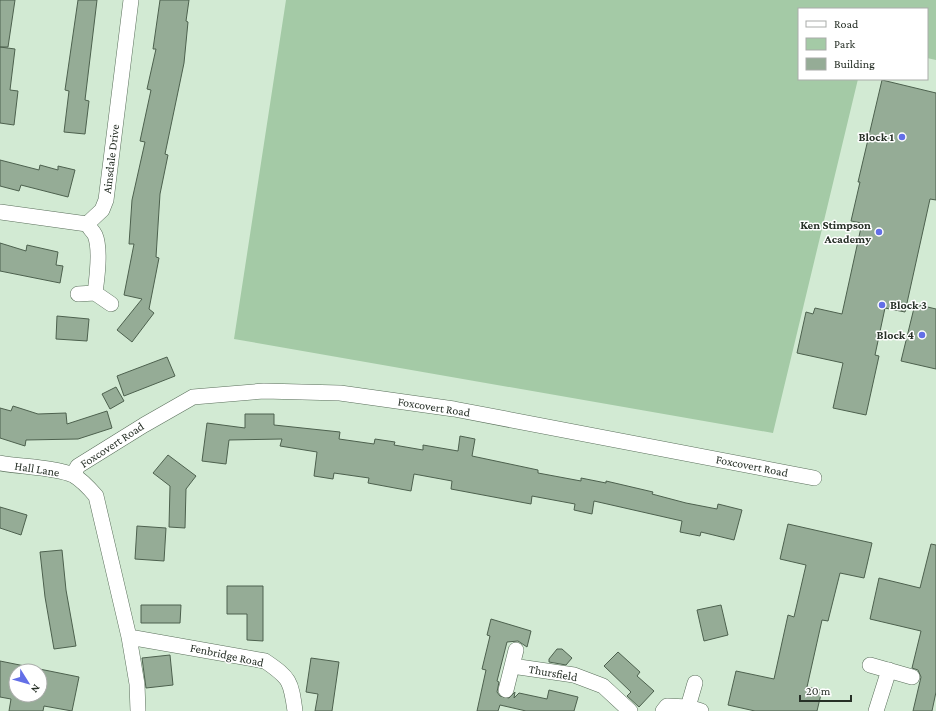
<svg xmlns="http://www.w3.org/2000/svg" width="936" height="711" font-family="'Crimson Pro',serif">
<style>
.green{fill:#a4caa6}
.building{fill:#95ac96;stroke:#4d614e;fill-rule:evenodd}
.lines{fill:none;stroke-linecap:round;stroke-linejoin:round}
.minor-casing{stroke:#5a6f5b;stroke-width:16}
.minor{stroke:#fff;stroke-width:15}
.poi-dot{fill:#636fe7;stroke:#fff;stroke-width:1.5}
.labels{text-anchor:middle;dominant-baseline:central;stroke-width:3;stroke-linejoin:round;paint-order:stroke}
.poi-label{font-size:12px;font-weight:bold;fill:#273027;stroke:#fff;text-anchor:end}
.street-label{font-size:12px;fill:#273027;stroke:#fff}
</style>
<rect width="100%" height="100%" fill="#d2ead3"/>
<path class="green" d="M286,0H936V60L927,58V9H799V79H858L773,433L234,339Z"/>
<path class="building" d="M0,0H15L8,47H0Z
M78,0H97L85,100L89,101L85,134L64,132L69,91L65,90Z
M160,0H189L186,21L188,22L184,63L165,154L168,155L160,194L156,257L159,258L149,309L154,313L132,342L117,330L142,299L124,295L134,244H129L132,200L145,142L140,141L151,90L147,89L156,49H153Z
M0,47L15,49L10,90L18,91L14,125L0,123Z
M882,80L936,93V200L930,199L905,312L885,308L875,355L879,356L866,415L833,408L843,363L797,353L806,312L813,314L815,308L842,314L862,223L851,221L860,182H858Z
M0,160L39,170L40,165L58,170V166L75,170L68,197L21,185L19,191L0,186Z
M0,243L26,251L27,245L58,252L56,265L63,266L60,283L0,271Z
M915,304L936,309V369L901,361Z
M57,316L89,319L87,341L56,339Z
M167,357L175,376L124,396L117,376Z
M116,387L124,401L110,409L102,394Z
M13,406L38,414L66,413L67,424L107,411L112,428L78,439L26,440L25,446L0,438V408L11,411Z
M245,414H274V425L340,432L339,439L374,444L375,439L395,442L394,445L423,450V445L458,451L460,436L475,439L472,456L538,470V473L581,481V478L606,483V481L653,492L652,494L686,503L717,509L718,504L742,510L734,540L701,532L700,536L680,532L682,521L594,501L592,514L574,510L575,504L532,496L531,504L451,489L452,481L414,474L411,491L368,483L369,478L334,473L333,479L314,476L317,452L280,446L282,439L229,440L226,464L202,461L207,423L245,428Z
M168,455L196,476L186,489L185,528L169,527L170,486L153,473Z
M0,507L27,515L21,535L0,528Z
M788,524L872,543L864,578L840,573L828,621L822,620L807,687L822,690L817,711H755L728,705L736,671L774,679L788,615L794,617L806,565L780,559Z
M137,526L166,528L164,561L135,559Z
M931,544L936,545V692L932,711H913L921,677L918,670L912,668L921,631L870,619L879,578L920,588Z
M62,550L66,590L76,646L54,649L45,597L40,552Z
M227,586H263V641L247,640V614H227Z
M141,605H181L180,623H141Z
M721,605L728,635L704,641L697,610Z
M491,619L531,631L527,647L518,641L507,642L497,681L499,682L497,692L500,696L509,698L515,692L514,698L519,693L547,699L549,690L578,697L574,711H526L500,705L498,711H477L486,670L482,669L490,636L487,635Z
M557,649H562L572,658L566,665L549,662V659Z
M618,652L640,672L637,676L654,691L639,707L627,696L631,692L604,666Z
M170,655L173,685L146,688L142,658Z
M311,658L339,662L332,711H315L318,694L306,692Z
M0,661L79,677L72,711L44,706L43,711H9L11,699L0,697ZM16,671H40V695H16Z"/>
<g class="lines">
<g class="minor-casing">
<path id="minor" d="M0,212L87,224L102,210L106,200L131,0
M87,224C89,228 93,231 95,235C101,249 97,278 95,293
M78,294L95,293L111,304
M0,463C21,467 54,467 73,475C82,480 90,489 96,496L129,637L137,684L138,711
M73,475L78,466L144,425L193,397L264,391L340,393L454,409L814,478
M129,637L265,661C290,678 291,681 295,711
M870,665L912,677
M512,666L574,675L603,686L630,711
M506,690L516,650
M688,707L695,683
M663,711L667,706L688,707L701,711
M876,711L889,670"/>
</g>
<use href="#minor" class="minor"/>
</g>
<g class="poi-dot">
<circle cx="902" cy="137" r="4"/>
<circle cx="879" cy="232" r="4"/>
<circle cx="882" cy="305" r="4"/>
<circle cx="922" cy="335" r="4"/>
</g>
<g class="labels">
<g class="poi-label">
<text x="894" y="137">Block 1</text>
<text x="871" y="225">Ken Stimpson<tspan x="871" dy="14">Academy</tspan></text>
<text x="890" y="305" text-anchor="start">Block 3</text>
<text x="914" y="335">Block 4</text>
</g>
<g class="street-label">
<text transform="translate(111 159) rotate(-83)">Ainsdale Drive</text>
<text transform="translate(434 407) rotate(9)">Foxcovert Road</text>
<text transform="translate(112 445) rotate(-33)">Foxcovert Road</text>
<text transform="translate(752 466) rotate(11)">Foxcovert Road</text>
<text transform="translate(37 469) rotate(9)">Hall Lane</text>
<text transform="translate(227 655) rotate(12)">Fenbridge Road</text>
<text transform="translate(553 673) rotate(10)">Thursfield</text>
</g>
</g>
<rect x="798" y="8" width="130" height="72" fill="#ffffff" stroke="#a9aca9"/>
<rect x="806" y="21" width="20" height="6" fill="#ffffff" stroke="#a9aca9"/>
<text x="834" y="28" font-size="12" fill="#273027">Road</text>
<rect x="806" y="38" width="20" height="12" fill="#a4caa6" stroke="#a9aca9"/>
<text x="834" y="48" font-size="12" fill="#273027">Park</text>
<rect x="806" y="58" width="20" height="12" fill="#95ac96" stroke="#a9aca9"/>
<text x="834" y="68" font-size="12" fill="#273027">Building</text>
<g transform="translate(28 683) rotate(127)"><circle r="19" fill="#ffffff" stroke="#a9aca9"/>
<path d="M0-3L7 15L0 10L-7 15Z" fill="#636fe7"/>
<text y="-6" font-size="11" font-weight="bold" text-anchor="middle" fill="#273027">N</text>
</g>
<path d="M800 695v6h51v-6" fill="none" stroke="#273027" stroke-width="2"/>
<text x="806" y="695" font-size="12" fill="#273027" stroke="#ffffff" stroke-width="3" paint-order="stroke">20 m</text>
</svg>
